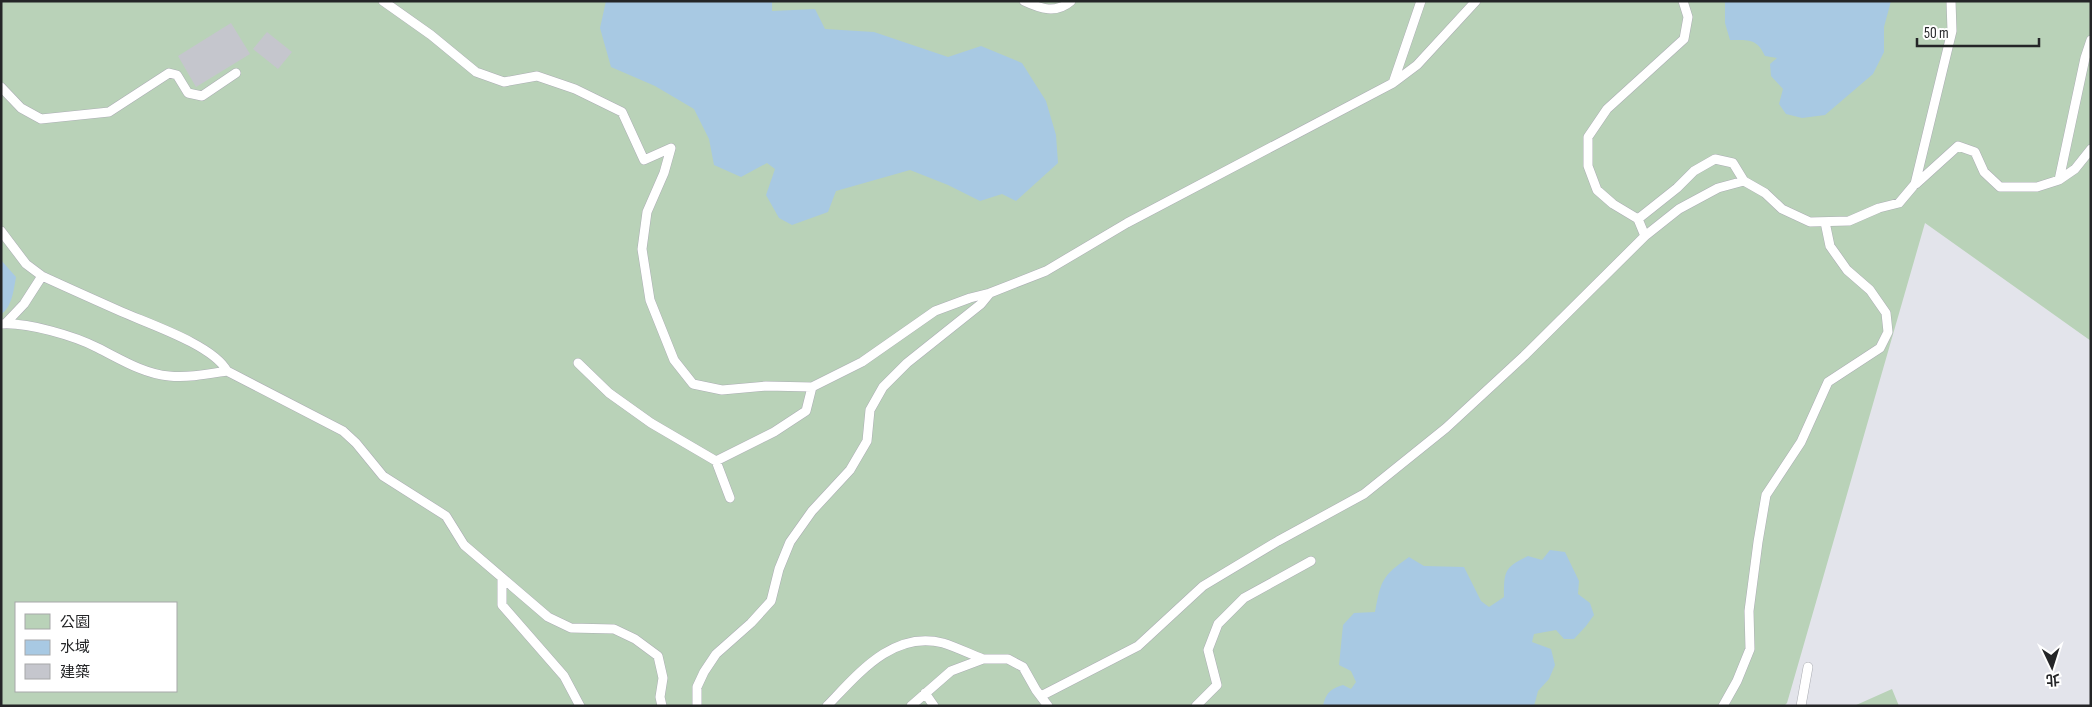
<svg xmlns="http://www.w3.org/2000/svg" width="2092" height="707" font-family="'Sofia Sans Condensed','Noto Sans TC',sans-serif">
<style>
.green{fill:#b9d2b8;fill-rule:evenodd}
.water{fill:#a8c9e3}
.building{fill:#c5c6cd}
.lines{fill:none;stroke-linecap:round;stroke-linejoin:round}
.service-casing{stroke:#acaeb4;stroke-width:10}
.service{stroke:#fff;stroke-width:9}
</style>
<rect width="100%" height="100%" fill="#e3e4eb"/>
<path class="green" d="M1,1H2091V341L1925,223L1787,703L1784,706H1ZM16,603H176V691H16Z
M1892,689L1899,706H1854Z"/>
<path class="water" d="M606,1H772V11L815,9L825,29L874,32L948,57L981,46L1022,63L1046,101L1056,135L1058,163L1016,201L1002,194L980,201L948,185L910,170L836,191L828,212L792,225L779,218L766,195L775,169L767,163L741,177L714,165L709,139L694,109L655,86L611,67L600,28Z
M1725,1H1891L1884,27V52L1873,74L1825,115L1802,118L1786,114L1779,104L1783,89L1771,76L1770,64L1777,58L1765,56C1757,38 1748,40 1730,40L1725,23Z
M1,260L16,277C14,288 12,308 1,314Z
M1550,550L1565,552L1579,581L1578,594L1590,603L1594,615L1586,626L1574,639H1564L1556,630L1534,634L1532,642L1551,649L1555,665L1549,679L1538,691L1534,706H1323C1326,693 1330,689 1343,685L1351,689L1356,682L1351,671L1339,665L1343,625L1354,613L1375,612C1381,580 1382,576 1409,557L1424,566L1464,567L1481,601L1489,607L1504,597C1504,572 1504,567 1528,556L1542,560Z"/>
<path class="building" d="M231,23L250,54L196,87L178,56Z
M267,32L292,52L278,69L253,49Z"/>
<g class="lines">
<g class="service-casing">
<path id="service" d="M383,1L431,35L476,72L504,82L537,76L575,89L622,112L644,160L671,148L664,173L647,212L642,249L650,300L674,360L693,384L722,390L766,386L812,387L862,362L935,311L970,298L990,293
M1024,1C1041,9 1056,14 1071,1
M1393,83L1421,1
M1,87L21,108L41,119L109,112L169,73L177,75L188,93L202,96L236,73
M2059,180L2075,169L2091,149
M1916,184L1958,146L1975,152L1984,172L2000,187H2037L2059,180L2085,58L2091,40
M1638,219L1613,204L1597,190L1588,166V137L1607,109L1684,39L1688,17L1683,1
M1,231L26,264L42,276L24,304L5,324
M1645,236L1638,219L1677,188L1694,171L1715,159L1733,163L1744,181
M42,276C68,288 95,300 122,312C149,324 213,345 227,371L343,431L356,443L383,476L446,516L464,545L548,617L571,628L614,629L635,639L658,656L663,678L660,697L662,706
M1,324C27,322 75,336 98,348C120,359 144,374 169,376C188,378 208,374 227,371
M578,363L609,393L651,423L716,461L774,432L806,411L812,387
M716,461L730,498
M502,578V605L564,676L580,706
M925,693L934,706
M1041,696L1138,646L1203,586L1278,541L1364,494L1446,428L1524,356L1645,236L1679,209L1718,188L1744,181L1765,193L1782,209L1810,222L1849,221L1879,208L1899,203L1915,184L1952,31L1951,1
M697,706V687L704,672L716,654L751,623L771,601L779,569L790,542L812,511L850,470L867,441L870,410L883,387L907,363L981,304L990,293L1046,271L1127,223L1393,83L1417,65L1476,1
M827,706C858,674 893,630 943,643C956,647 970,654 983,659
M911,706L951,671L983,659H1008L1023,667L1036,690L1048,706
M1196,706L1217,685L1208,650L1218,624L1244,598L1311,561
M1723,706L1737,681L1750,649L1749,611L1758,542L1766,495L1801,442L1828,382L1880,348L1888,332L1886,313L1870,290L1847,270L1830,246L1825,222
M1801,706L1808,667"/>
</g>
<use href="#service" class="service"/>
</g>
<rect width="2092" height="707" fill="none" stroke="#242527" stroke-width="5"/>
<rect x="15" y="602" width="162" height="90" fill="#ffffff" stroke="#a7a8a9"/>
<rect x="25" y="614" width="25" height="15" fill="#b9d2b8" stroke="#a7a8a9"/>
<text x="60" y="627" font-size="15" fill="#242527">公園</text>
<rect x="25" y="640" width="25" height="15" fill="#a8c9e3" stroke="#a7a8a9"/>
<text x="60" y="652" font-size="15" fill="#242527">水域</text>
<rect x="25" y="664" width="25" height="15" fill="#c5c6cd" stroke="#a7a8a9"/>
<text x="60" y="677" font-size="15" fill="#242527">建築</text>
<g transform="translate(2052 667) rotate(176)" stroke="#ffffff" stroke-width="4" paint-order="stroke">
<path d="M0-4L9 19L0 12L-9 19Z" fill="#242527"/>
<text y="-8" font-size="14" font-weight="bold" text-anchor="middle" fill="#242527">北</text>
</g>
<path d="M1917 38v8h122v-8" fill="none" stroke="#242527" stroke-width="2.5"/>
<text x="1924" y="38" font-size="15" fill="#242527" stroke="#ffffff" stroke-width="4" paint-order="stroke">50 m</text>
</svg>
